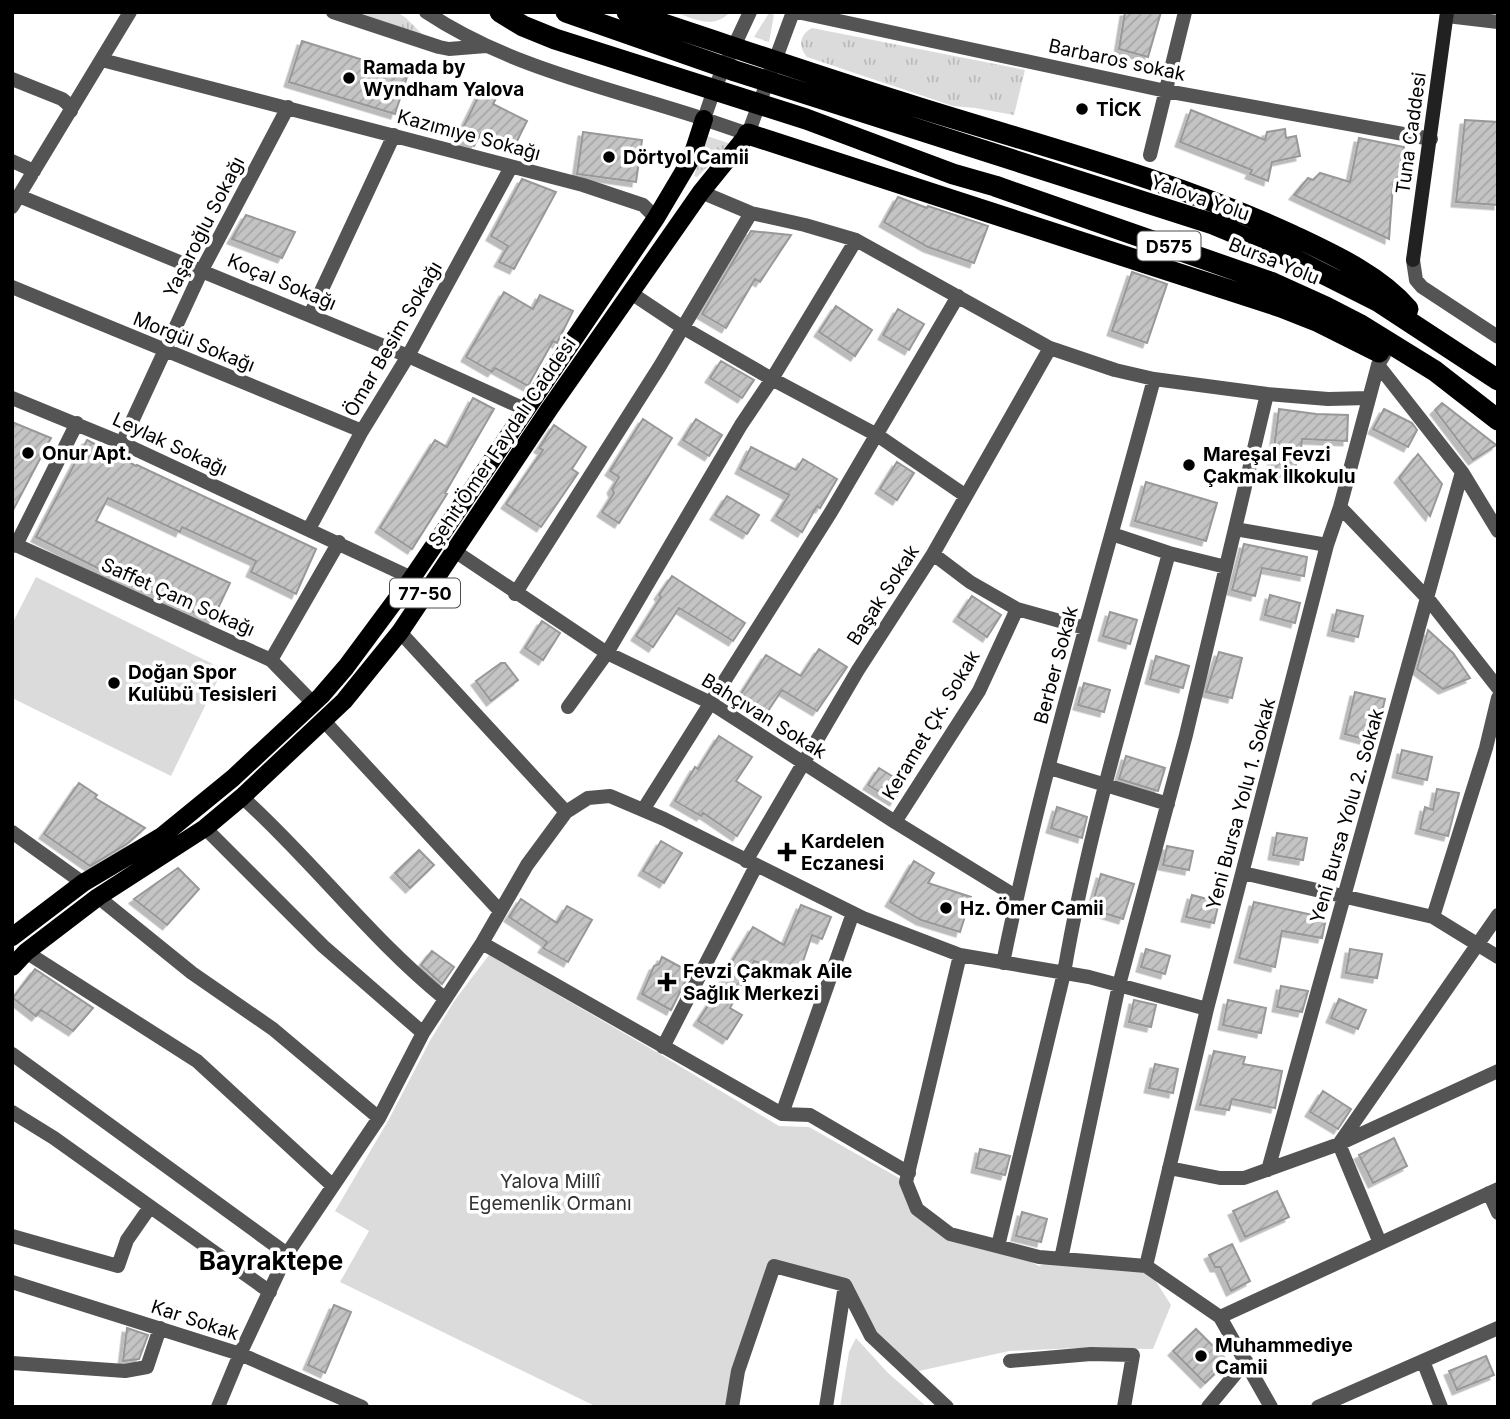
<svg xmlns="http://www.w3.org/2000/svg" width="1510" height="1419" font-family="Inter,sans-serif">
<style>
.grass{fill:url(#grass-tufts)}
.park{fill:#dbdbdb}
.building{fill:url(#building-hatch);stroke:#989898;stroke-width:2;filter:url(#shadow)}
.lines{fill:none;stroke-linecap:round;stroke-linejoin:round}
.street{stroke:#545454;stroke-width:14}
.secondary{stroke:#212121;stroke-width:14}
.primary{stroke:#000;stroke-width:18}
.highway{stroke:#000;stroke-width:21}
.poi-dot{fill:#000;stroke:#fff;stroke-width:2.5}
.labels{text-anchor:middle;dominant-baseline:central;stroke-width:7;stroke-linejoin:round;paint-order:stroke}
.shield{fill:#fff;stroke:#4c4c4c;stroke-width:2}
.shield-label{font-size:18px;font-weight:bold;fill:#000}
.street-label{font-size:19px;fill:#000;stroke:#fff}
.poi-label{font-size:19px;font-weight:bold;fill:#000;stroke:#fff;text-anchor:start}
.park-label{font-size:19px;fill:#323232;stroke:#fff}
.district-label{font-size:26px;font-weight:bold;fill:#000;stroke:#fff}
</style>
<defs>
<pattern id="grass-tufts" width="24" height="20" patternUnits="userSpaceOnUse" patternTransform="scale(1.75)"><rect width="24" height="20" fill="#dbdbdb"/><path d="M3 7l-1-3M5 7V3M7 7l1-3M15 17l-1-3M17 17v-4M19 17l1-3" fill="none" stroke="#bababa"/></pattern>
<pattern id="building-hatch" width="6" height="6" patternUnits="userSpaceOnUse" patternTransform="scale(1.75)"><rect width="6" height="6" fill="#c4c4c4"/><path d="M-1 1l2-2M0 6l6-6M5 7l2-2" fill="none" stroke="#a7a7a7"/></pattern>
<filter id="shadow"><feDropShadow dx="-4.5" dy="4.5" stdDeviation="0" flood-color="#0004"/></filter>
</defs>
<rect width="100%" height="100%" fill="#fff"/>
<path class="grass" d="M352,12H397L406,18L424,36Z
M675,12H730C714,30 694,19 675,12Z
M769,13L774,15L769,42L754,37Z
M812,28L1025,70L1014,115L975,108L953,106L807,57C798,47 799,35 812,28Z
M707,136L731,144L697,177L694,176Z"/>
<path class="park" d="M36,577L223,669L171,776L12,698V624Z
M489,955L653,1050L779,1126L809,1127L906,1182L917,1209L950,1234L998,1246L1039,1266L1061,1259L1146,1266L1171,1305L1153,1349L1078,1348L1009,1351L910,1373L871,1336L845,1285L774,1266L732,1407H597L340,1282L369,1231L335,1211L388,1121L431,1039L455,1000Z
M856,1338L888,1373L927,1407H840L849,1352Z"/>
<path class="building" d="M1125,12H1161L1148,57L1119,49Z
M302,41L408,74L395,114L289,82Z
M485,83L500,91L493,104L527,121L514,147L481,133L474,146L458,138Z
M1191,110L1265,140L1267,132L1285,129L1286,138L1296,136L1300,156L1272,162L1268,181L1250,174L1252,170L1180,142Z
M1465,120L1498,122V205L1456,202Z
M583,132L642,140L636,182L577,174Z
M1359,138L1404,147L1397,186L1393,185L1389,239L1294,195L1308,178L1313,180L1320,173L1350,182Z
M522,179L556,192L514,269L499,262L508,246L491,236Z
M898,197L927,208L928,206L988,226L974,263L928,247L884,222Z
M246,215L295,232L282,258L232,239Z
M751,231L791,235L760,282L755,279L726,328L702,314Z
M1132,272L1167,284L1147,343L1112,331Z
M504,292L533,309L540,295L573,311L557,343L553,341L528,386L495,368L492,372L466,357Z
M836,306L872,330L855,356L819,332Z
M898,309L924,324L909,350L883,335Z
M721,361L754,380L742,398L710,378Z
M473,398L494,409L445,493L447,494L412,549L380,528L435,440L447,447Z
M1442,403L1496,445L1473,460L1435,410Z
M1279,409L1316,414L1348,415L1347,441L1302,439L1301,450H1298L1295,473L1271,471Z
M1384,409L1412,423L1417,430L1408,447L1373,429Z
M643,419L672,438L619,523L602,512L614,493L612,489L619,477L610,471Z
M696,419L722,435L709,456L683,440Z
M12,422L51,438L12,512Z
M554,425L586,447L572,469L578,473L541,527L506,504L543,450L539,448Z
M87,440L136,466L137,465L316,549L296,594L251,572L256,561L182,527L180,532L108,498L96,521L230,583L212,621L148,590L147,593L36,537Z
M751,447L796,470L803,459L837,479L820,508L817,506L802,532L776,516L789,495L740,469Z
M1418,454L1442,484L1430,516L1399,478Z
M897,462L914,473L897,500L880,489Z
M1146,482L1217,503L1206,541L1135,521Z
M727,496L759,515L747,534L715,515Z
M1244,544L1307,557L1304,576L1262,568L1255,596L1232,590Z
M672,576L745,623L733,641L679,608L653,647L636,636L661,597L659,595Z
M1270,595L1300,603L1295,623L1265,615Z
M972,596L1001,615L987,637L958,617Z
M1337,610L1363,616L1358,637L1332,631Z
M1110,612L1137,620L1130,644L1103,636Z
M542,621L560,633L543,660L525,648Z
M1428,630L1453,653L1470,678L1443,689L1417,669Z
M819,649L847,667L817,711L782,690L764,717L737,700L766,655L801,676Z
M1219,652L1242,658L1232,698L1206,692Z
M1156,656L1189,666L1183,688L1150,679Z
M501,663H505L518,680L491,701L476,681Z
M1084,683L1110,690L1104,712L1078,705Z
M1355,692L1385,699L1375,742L1345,734Z
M719,736L752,757L736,781L761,797L737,836L703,813L701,816L675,801L695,767L698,769Z
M1402,750L1432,757L1427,780L1397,773Z
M1126,756L1165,768L1158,791L1119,779Z
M879,768L905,784L894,801L868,785Z
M79,783L97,795L95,798L145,828L128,843L90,866L44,834Z
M1437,789L1459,793L1448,836L1420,829L1425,807L1433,810Z
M1057,807L1087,817L1082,838L1051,828Z
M1277,833L1307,838L1303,860L1273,855Z
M661,841L682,853L664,883L643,871Z
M1167,846L1193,851L1189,870L1163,865Z
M419,850L434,865L410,888L395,873Z
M914,861L934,873L928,883L971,897L960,932L921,920L890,902Z
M178,868L199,889L167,925L134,899Z
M1101,874L1134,884L1123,919L1091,909Z
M1192,895L1219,902L1214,923L1186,917Z
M521,899L557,923L567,906L592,920L568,962L543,948L547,942L509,917Z
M1254,902L1326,918L1322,938L1282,931L1275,967L1239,958Z
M801,905L831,917L822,939L812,935L798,976L754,961L730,1008L742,1015L727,1039L698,1021L720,987L730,965L753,927L784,945Z
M1146,949L1170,956L1165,974L1141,967Z
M1350,949L1382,954L1377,978L1346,973Z
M432,951L454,967L442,984L421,965Z
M662,957L690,972L671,1010L642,994L654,966L659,964Z
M35,969L93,1008L73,1031L41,1010L36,1016L13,998Z
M1281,986L1308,991L1302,1012L1277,1007Z
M1339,999L1366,1010L1358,1029L1331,1018Z
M1134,1000L1156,1005L1151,1027L1129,1022Z
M1228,1000L1266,1008L1261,1033L1223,1025Z
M1214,1051L1245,1057L1243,1064L1282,1071L1275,1108L1232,1099L1229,1110L1200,1105Z
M1155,1064L1178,1069L1173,1093L1149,1088Z
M1323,1091L1351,1109L1338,1129L1310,1112Z
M1394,1138L1407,1166L1373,1183L1359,1155Z
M980,1149L1010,1156L1005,1175L976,1168Z
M1277,1191L1289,1217L1245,1237L1233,1211Z
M1022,1212L1047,1219L1041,1242L1016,1236Z
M1232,1244L1250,1281L1231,1291L1220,1267H1215L1209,1255Z
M334,1305L351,1312L325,1373L308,1365Z
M127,1328L148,1335L139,1359L123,1361Z
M1196,1329L1228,1361L1205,1383L1173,1351Z
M1486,1356L1494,1375L1457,1390L1449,1371Z"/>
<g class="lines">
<path class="street" d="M333,12L439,47L449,49L486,46
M426,12C510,68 610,88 704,119
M750,12L715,87L704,119L748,134L793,12
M797,12L1166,91L1431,139
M1447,16L1498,22
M102,60L583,185L643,205L656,218
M12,79L62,99L68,104L71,111
M1150,155L1185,12
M12,161L34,171
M701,192L751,213L805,225L856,240L1050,348L1115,370L1154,379L1267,394L1328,399L1369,398
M19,196L408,356L527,410
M12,207L130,12
M1413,260L1416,280L1422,287L1498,337
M12,287L362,431
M631,293L682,327L772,379L877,435L966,496
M310,315L394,135
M1378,365L1462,472L1498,531
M12,398L122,443L412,578
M122,443L202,270L288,107
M1340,507L1429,600L1498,688
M309,529L362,431L408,356L511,167
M1235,529L1327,545
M1112,534L1169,553L1226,567
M16,545L77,423
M12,546L16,545L271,660L309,699L310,707
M453,550L607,653L711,703L895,822L1017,897
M933,554L970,582L1017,609L1085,628
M515,594L660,366L751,213
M400,632L566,812
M271,660L339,542
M568,707L607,653L741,425L772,379L856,240
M324,721L500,911
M1050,768L1168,804
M242,797C313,861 370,938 444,998
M643,810L831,512L958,296
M895,822L979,691L1017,609
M205,828L323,946L423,1033
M12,832L83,883
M746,861L858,670L933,554L1050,348
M1243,873L1433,917L1498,957
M98,897L192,973L273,1029L379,1118
M1433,917L1486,748L1498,698
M482,943L782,1114L810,1115L909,1173
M26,952L197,1061L333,1186
M960,955L906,1182L917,1209L950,1234L1039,1257L1146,1266L1220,1317L1271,1407
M1003,963C1043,766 1102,573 1154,379
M663,1047L756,866
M12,1054L287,1254
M12,1112L54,1138L270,1292
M782,1114L853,913
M1169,1168L1220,1178H1244L1339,1144L1498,1071
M1268,1170L1462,472
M1489,1193L1498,1213
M12,1236L118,1266L127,1240L150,1207
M1380,1243L1339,1144L1498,915
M998,1246L1064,973C1088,831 1131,692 1169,553
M1061,1259L1119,985L1186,735L1267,394
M1146,1266L1207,1009L1327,545L1340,507L1378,365L1384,355
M12,1282L240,1354L362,1407
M1220,1317L1498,1189
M1010,1361L1091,1354L1133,1355L1124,1407
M1423,1361L1441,1407
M12,1363L125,1371L147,1367L160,1328
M218,1407L240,1354L287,1254L379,1118L423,1033L482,943L527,865L566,812L588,798L610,796L664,819L863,918L960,955L1089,977L1207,1009
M732,1407L738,1371L774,1266L845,1285
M826,1407L845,1285L871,1336L947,1407
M1208,1407L1246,1361
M1318,1407L1498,1328"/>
<path class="secondary" d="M1413,260L1447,12"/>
<path class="primary" d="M12,937L83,883L162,836L233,778L321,696L346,667L412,578L656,218L691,159L704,119
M12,967L26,952L98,897L205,828L242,797L344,701L400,632L550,408L701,192L748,134"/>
<path class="highway" d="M500,12L523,26L555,39L806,119L953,174L995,186L1273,283L1326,307L1359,324L1435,371L1498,420
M566,12L735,71L1213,224L1278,251L1379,302L1498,380
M627,12C725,44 822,78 920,108C1045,147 1173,180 1292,235C1332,254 1379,275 1408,309
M748,134L1281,307L1319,322L1379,352"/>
</g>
<g class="poi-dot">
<circle cx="349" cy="78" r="7"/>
<circle cx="1082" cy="109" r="7"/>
<circle cx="609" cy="157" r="7"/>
<circle cx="28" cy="453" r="7"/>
<circle cx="1189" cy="465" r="7"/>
<circle cx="114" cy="683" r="7"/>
<path d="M783.5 841.5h7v7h7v7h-7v7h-7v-7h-7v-7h7z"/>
<circle cx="946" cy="908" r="7"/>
<path d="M663.5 971.5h7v7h7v7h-7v7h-7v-7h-7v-7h7z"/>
<circle cx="1201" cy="1356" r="7"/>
</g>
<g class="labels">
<g class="shield">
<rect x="1137.5" y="231.5" width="63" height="29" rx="5"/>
<rect x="390" y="578.5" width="70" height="29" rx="5"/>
</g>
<g class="shield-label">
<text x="1169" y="246">D575</text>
<text x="425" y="593">77-50</text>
</g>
<g class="street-label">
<text transform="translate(1117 60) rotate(12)">Barbaros sokak</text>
<text transform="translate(1411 133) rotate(-82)">Tuna Caddesi</text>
<text transform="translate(469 135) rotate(15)">Kazımıye Sokağı</text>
<text transform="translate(1200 198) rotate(19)">Yalova Yolu</text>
<text transform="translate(204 227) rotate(-63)">Yaşaroğlu Sokağı</text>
<text transform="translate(1274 261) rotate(22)">Bursa Yolu</text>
<text transform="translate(282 282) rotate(23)">Koçal Sokağı</text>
<text transform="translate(393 339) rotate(-60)">Ömar Besim Sokağı</text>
<text transform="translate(194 342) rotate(22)">Morgül Sokağı</text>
<text transform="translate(502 442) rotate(-56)">Şehit Ömer Faydalı Caddesi</text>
<text transform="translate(170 444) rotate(25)">Leylak Sokağı</text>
<text transform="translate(883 595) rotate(-57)">Başak Sokak</text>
<text transform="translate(178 597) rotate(24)">Saffet Çam Sokağı</text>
<text transform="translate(1056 665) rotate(-75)">Berber Sokak</text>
<text transform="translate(764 716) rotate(32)">Bahçıvan Sokak</text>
<text transform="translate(931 725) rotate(-59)">Keramet Çk. Sokak</text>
<text transform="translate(1241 804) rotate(-75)">Yeni Bursa Yolu 1. Sokak</text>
<text transform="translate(1347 816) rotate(-74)">Yeni Bursa Yolu 2. Sokak</text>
<text transform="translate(195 1320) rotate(18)">Kar Sokak</text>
</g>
<g class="poi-label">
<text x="363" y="67">Ramada by<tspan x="363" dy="22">Wyndham Yalova</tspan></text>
<text x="1096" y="109">TİCK</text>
<text x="623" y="157">Dörtyol Camii</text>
<text x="42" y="453">Onur Apt.</text>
<text x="1203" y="454">Mareşal Fevzi<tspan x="1203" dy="22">Çakmak İlkokulu</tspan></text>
<text x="128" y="672">Doğan Spor<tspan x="128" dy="22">Kulübü Tesisleri</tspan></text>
<text x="801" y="841">Kardelen<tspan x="801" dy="22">Eczanesi</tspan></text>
<text x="960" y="908">Hz. Ömer Camii</text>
<text x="683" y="971">Fevzi Çakmak Aile<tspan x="683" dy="22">Sağlık Merkezi</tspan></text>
<text x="1215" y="1345">Muhammediye<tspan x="1215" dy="22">Camii</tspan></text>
</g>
<g class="park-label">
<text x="550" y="1181">Yalova Millî<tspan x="550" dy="22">Egemenlik Ormanı</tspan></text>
</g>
<g class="district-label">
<text x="271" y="1260">Bayraktepe</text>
</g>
</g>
<rect width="1510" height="1419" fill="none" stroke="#000000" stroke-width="28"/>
</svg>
